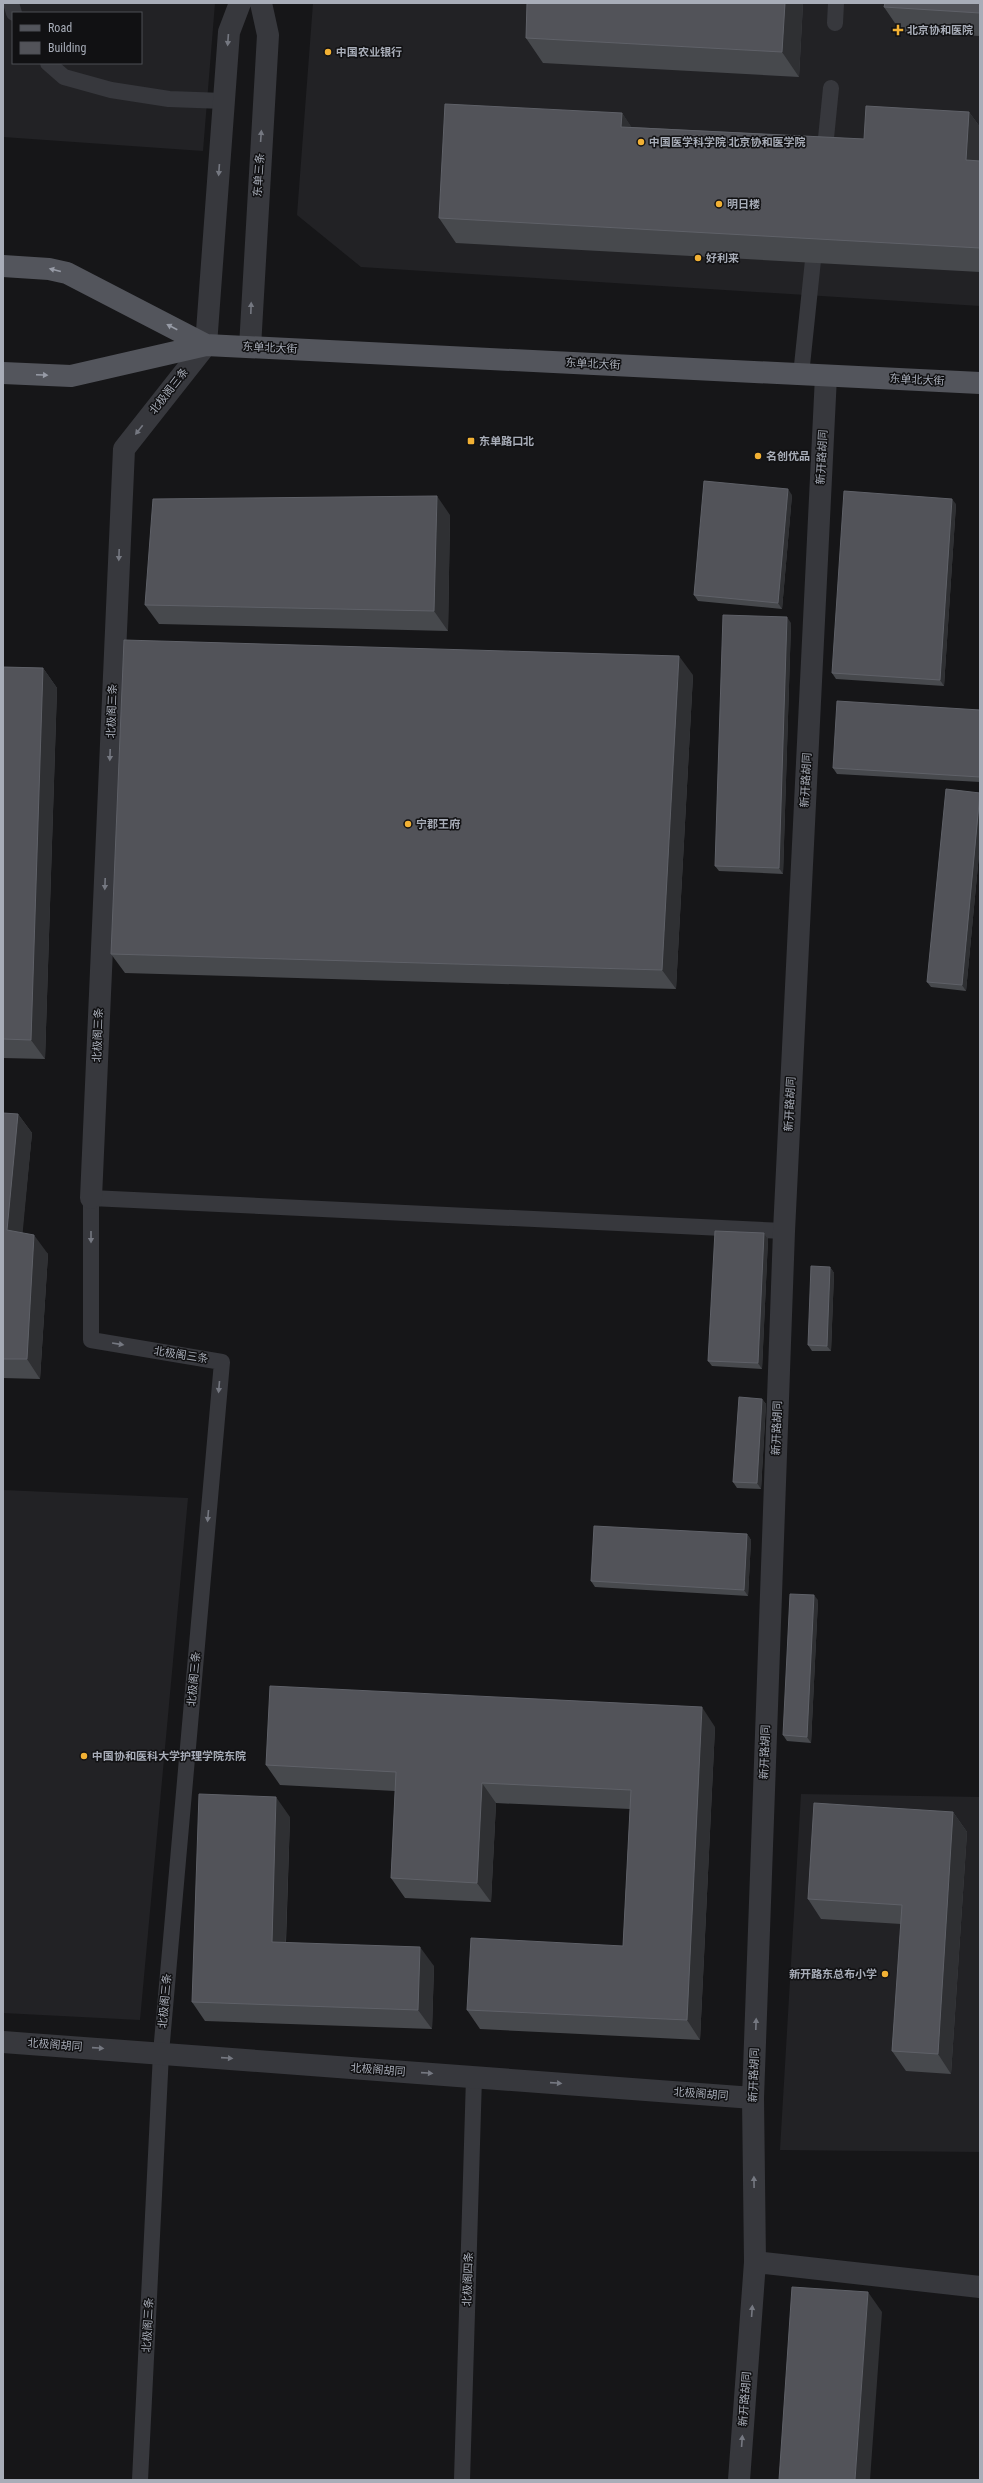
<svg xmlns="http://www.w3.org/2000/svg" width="983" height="2483" font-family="'Roboto Condensed','Noto Sans SC',sans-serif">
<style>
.built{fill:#222225;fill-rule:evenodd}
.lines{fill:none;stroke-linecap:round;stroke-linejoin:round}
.service{stroke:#37383d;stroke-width:16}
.minor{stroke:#37383d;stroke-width:22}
.tertiary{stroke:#37383d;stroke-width:22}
.primary{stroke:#53555c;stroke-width:22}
.wall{fill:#47494d}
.shaded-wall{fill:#2f3033}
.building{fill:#525359;stroke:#5f6168}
.oneway{fill:#757881}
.oneway2{fill:#979ba6}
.poi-dot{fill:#f2b134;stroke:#111113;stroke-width:1.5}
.labels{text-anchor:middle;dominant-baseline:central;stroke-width:3;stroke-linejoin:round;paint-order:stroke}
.poi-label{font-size:11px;font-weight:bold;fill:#a8adb8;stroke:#111113;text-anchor:start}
.street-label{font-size:11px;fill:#a8adb8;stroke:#111113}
</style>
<rect width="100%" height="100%" fill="#161618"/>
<path class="built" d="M3,3H215L203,151L3,137ZM13,13H141V63H13Z
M313,3H980V306L361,267L297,215Z
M3,1490L188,1498L140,2020L3,2013Z
M801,1794L980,1797V2152L780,2150Z"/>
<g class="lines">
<path class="service" d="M11,3L14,13
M835,23L836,3
M48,63L64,77L111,90L169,99L224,101
M824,158L831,88
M801,375L815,241
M140,2480L161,2053L222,1362L91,1340V1198L784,1231
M462,2480L474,2077"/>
<path class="minor" d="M91,1198L124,449L206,345
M3,2042L753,2098
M755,2262L980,2287
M739,2480L755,2262L753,2098L784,1231L826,376"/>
<path class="tertiary" d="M206,345L229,32L240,3
M250,347L268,35L261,3"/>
<path class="primary" d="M3,266L49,269L67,273L206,345
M3,373L71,376L206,345L980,383"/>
</g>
<path class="wall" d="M527,3H803L799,77L543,63L526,38Z
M980,3V36L901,32L884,7Z
M969,112L980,127V272L456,243L439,218L622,113L631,127L864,139Z
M792,495L782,609L698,601L694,595Z
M956,504L944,686L836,679L832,673Z
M450,515L448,631L159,624L145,605Z
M791,623L783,874L719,871L715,866Z
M3,667L43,668L57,688L45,1059L3,1058Z
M693,675L676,989L125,973L111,954Z
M980,710V782L837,774L833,768Z
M980,793V844L966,991L931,987L927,982Z
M3,1113L18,1114L32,1133L22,1233L48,1254L40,1379L3,1378Z
M764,1233L768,1239L762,1369L712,1366L708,1361Z
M830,1267L834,1273L831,1351H812L808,1345Z
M762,1399L766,1404L761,1489L737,1488L733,1482Z
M747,1534L751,1540L748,1596L595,1587L591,1581Z
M818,1600L811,1743L787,1741L783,1735Z
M715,1727L700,2040L480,2029L467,2010L623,1946L630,1809L496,1803L491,1902L405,1898L391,1878L395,1791L280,1785L266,1765Z
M953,1812L967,1832L951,2074L906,2071L892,2051L901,1924L821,1919L808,1899Z
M290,1817L286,1942L434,1966L432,2029L205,2021L192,2002Z"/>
<path class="shaded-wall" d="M785,3H803L799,77L782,52Z
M969,112L980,127V179L966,160Z
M622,113L639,138L621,127Z
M788,489L792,495L782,609L778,603Z
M437,496L450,515L448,631L434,611Z
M952,499L956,504L944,686L940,680Z
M787,617L791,623L783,874L779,868Z
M679,656L693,675L676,989L662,970Z
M43,668L57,688L45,1059L31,1040Z
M980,796V844L966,991L962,985Z
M18,1114L32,1133L21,1250L7,1230Z
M764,1233L768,1239L762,1369L758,1363Z
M34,1235L48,1254L40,1379L27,1359Z
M830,1267L834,1273L831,1351L827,1346Z
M762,1399L766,1404L761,1489L757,1483Z
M747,1534L751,1540L748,1596L744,1590Z
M814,1595L818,1600L811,1743L807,1737Z
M702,1707L715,1727L700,2040L687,2020Z
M482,1783L496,1803L491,1902L477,1883Z
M276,1797L290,1817L285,1961L272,1942Z
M953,1812L967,1832L951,2074L938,2054Z
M420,1947L434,1966L432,2029L418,2010Z
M868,2292L882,2312L870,2480H855Z"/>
<path class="building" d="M527,3H785L782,52L526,38Z
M885,3H980V13L884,7Z
M445,104L622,113L621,127L864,139L866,106L969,112L966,160L980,161V248L439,218Z
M704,481L788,489L778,603L694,595Z
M844,491L952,499L940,680L832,673Z
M437,496L434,611L145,605L153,499Z
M723,615L787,617L779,868L715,866Z
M124,640L679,656L662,970L111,954Z
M3,667L43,668L31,1040L3,1039Z
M837,701L980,710V777L833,768Z
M946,789L980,793L962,985L927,982Z
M3,1113L18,1114L7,1230L34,1235L27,1359H3Z
M715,1231L764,1233L758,1363L708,1361Z
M811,1266L830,1267L827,1346L808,1345Z
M739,1397L762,1399L757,1483L733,1482Z
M594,1526L747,1534L744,1590L591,1581Z
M790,1594L814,1595L807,1737L783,1735Z
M270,1686L702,1707L687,2020L467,2010L471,1938L623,1946L631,1790L482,1783L477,1883L391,1878L396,1772L266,1765Z
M199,1794L276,1797L272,1942L420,1947L418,2010L192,2002Z
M814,1803L953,1812L938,2054L892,2051L902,1905L808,1899Z
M792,2287L868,2292L855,2480H779Z"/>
<defs><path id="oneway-solid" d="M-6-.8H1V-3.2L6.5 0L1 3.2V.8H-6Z"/></defs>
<g class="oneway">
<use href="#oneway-solid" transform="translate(228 40) rotate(94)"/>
<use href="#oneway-solid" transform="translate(261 136) rotate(-86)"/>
<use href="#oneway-solid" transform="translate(219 170) rotate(94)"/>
<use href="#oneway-solid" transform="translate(251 308) rotate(-88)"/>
<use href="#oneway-solid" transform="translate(139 430) rotate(128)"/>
<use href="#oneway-solid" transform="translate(119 555) rotate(92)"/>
<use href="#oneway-solid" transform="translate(110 755) rotate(92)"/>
<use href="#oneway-solid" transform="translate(105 884) rotate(92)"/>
<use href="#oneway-solid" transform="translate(91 1237) rotate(90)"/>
<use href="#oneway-solid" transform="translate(118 1344) rotate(9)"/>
<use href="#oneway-solid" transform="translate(219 1387) rotate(95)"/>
<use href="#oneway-solid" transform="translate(208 1516) rotate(95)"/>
<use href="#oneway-solid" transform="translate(756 2024) rotate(-88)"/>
<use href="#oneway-solid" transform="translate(98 2048) rotate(4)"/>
<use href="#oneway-solid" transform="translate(227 2058) rotate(4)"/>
<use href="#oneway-solid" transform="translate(427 2073) rotate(4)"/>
<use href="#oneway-solid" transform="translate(556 2083) rotate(4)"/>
<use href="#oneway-solid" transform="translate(754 2182) rotate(-91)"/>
<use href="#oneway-solid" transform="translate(752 2311) rotate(-86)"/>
<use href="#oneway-solid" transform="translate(742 2441) rotate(-86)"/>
</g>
<g class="oneway2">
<use href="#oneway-solid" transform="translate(55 270) rotate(-166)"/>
<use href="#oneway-solid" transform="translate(172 327) rotate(-153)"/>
<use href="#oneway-solid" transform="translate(42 375) rotate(3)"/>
</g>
<g class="poi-dot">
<path d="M896 24h4v4h4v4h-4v4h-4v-4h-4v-4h4z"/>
<circle cx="328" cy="52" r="4"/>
<circle cx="641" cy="142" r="4"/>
<circle cx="719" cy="204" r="4"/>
<circle cx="698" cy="258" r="4"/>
<rect x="467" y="437" width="8" height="8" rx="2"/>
<circle cx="758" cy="456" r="4"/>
<circle cx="408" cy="824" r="4"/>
<circle cx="84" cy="1756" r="4"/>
<circle cx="885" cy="1974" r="4"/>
</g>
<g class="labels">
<g class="poi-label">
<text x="907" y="30">北京协和医院</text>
<text x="336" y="52">中国农业银行</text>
<text x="649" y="142">中国医学科学院 北京协和医学院</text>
<text x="727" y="204">明日楼</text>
<text x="706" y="258">好利来</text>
<text x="479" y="441">东单路口北</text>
<text x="766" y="456">名创优品</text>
<text x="416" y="824">宁郡王府</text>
<text x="92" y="1756">中国协和医科大学护理学院东院</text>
<text x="877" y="1974" text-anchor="end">新开路东总布小学</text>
</g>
<g class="street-label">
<text transform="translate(259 175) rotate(-86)">东单三条</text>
<text transform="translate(270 348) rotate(3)">东单北大街</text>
<text transform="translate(593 364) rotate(3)">东单北大街</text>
<text transform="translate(917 380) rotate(3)">东单北大街</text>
<text transform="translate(169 391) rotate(-52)">北极阁三条</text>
<text transform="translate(822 457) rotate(-87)">新开路胡同</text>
<text transform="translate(112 711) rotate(-88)">北极阁三条</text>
<text transform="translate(806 780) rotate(-87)">新开路胡同</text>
<text transform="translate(98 1035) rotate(-88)">北极阁三条</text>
<text transform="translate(790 1104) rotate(-87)">新开路胡同</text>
<text transform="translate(181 1355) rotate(9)">北极阁三条</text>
<text transform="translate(777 1428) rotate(-88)">新开路胡同</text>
<text transform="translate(194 1679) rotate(-85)">北极阁三条</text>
<text transform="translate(765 1752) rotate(-88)">新开路胡同</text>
<text transform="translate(165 2001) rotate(-85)">北极阁三条</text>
<text transform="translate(55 2045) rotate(4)">北极阁胡同</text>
<text transform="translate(378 2070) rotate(4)">北极阁胡同</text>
<text transform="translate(754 2075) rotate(-88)">新开路胡同</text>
<text transform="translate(701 2094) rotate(4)">北极阁胡同</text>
<text transform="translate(468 2279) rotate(-88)">北极阁四条</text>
<text transform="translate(148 2325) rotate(-87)">北极阁三条</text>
<text transform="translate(745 2399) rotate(-86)">新开路胡同</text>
</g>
</g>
<rect width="983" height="2483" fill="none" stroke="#a8adb8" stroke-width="8"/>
<rect x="12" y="12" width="130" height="52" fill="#111113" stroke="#4d4f55"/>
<rect x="20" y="25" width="20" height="6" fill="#53555c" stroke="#4d4f55"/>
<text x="48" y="32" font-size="12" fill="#a8adb8">Road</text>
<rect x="20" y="42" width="20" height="12" fill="#525359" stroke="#4d4f55"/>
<text x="48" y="52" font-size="12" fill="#a8adb8">Building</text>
</svg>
